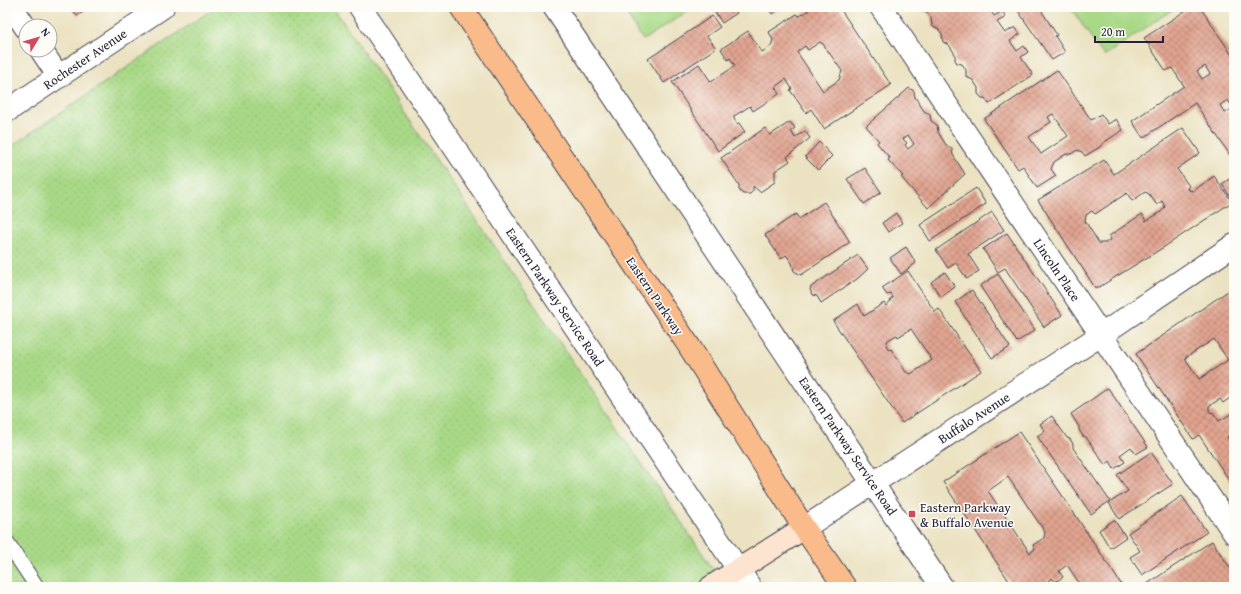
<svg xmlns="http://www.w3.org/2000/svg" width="1241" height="594" font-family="'Gentium Book Plus',serif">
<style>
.grass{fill:#a9d987;stroke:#667e61}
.park{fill:url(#park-dots);stroke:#667e61}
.building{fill:url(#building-cross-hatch);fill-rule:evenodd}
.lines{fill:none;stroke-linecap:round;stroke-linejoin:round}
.lane-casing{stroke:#403f4f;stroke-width:16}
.street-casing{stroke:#403f4f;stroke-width:24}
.secondary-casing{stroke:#403f4f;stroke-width:24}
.primary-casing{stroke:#403f4f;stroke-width:24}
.lane{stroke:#fff;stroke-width:14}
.street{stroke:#fff;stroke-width:22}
.secondary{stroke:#fde4d1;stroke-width:22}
.primary{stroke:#fabb8b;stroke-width:22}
.poi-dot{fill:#d1495b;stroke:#fdfcf7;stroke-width:1.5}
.labels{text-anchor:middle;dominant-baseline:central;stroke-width:3;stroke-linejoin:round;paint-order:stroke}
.street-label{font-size:13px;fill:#22223b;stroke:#fdfcf7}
.poi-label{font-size:13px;fill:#22223b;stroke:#fdfcf7;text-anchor:start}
</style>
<defs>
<pattern id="park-dots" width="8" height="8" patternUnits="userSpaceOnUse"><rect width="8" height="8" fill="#a9d987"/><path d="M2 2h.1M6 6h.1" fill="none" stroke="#91ba75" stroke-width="1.8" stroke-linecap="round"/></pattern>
<pattern id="building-cross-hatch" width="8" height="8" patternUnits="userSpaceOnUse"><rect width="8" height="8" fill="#e1a490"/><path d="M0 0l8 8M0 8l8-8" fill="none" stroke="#b68577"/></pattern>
</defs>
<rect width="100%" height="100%" fill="#fdfcf7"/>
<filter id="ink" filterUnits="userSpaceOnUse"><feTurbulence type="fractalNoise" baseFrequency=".025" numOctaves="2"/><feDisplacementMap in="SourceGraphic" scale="8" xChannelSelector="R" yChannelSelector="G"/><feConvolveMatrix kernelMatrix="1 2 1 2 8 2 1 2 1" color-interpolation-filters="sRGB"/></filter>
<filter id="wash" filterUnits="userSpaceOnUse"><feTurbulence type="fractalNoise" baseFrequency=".012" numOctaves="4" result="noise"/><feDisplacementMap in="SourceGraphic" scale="16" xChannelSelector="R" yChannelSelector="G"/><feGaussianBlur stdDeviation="0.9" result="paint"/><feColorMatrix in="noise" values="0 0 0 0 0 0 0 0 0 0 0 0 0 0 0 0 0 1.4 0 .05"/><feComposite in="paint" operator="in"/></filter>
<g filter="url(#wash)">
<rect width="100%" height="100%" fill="#ebe2c1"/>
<path class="grass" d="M632,7H694L643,40L625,12Z
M1070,7H1176L1104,56Z"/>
<path class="park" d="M216,7H333L725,587H7V149Z"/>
<g id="blocks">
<path class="building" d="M71,7H90L77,16Z
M712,7H733L737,13L722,23Z
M767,7H782L772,14Z
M806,7H839L891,85L824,129L811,109L806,113L790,90L792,89L786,79L775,87L779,94L753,111L750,106L734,116V119L737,124L739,123L745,132L718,151L672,82L699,64L711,82L735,66L730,58L728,60L721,49L748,31L762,52L771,46L773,40L769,32L797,14L799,16L808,11ZM820,42L823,44L842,71L839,80L823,91L797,52L805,46L808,50Z
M920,7H988L994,16L1002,11L1006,17L997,22L1005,33L1015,27L1020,34L1010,41L1017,51L1024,46L1028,52L1021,57L1033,75L989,104L985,98H982L978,94V88L973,80L966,77V70L962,64L957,63L955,60V54L949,45L943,42L942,34L938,29L932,26L931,18L927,12H924Z
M1024,7H1039L1057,35L1055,36L1065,52L1052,60L1018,11Z
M1191,7H1200L1234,58V161L1195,103L1143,138L1132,121L1184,86L1172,68L1166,71L1144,38ZM1205,66L1210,74L1202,79L1197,71ZM1228,100L1233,108L1225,113L1220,105Z
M712,16L720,27L707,36L716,48L664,83L648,59Z
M1057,70L1091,120L1101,114L1108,124L1116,119L1123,130L1103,143L1100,147L1085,156L1082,152L1077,150L1071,154H1066L1054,162L1051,169L1056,176L1037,188L1023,166L1018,169L984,119ZM1053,114L1068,136L1041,154L1029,137L1051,122L1048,117Z
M909,88L914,91L915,97L924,111L930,114L931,121L937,125L938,132L946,145L952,149L953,155L965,174L928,208L901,177L903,176L888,160L890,158L877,143L879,141L866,126ZM908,135L914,144L908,149L905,145L907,143L903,139Z
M790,122L795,128L791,131L795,138L805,131L810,138L787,157L790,161L775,171V182L760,192L753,186V191L750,194H743L739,190V185L721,158L765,128L770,135Z
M1183,128L1200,153L1177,169L1189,186L1187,188L1189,190L1193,191L1214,176L1232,202L1164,247L1096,289L1038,200L1104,160L1114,174ZM1145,192L1149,194L1157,205L1162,201L1165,207L1161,212L1146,221L1142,214L1109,236L1111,239L1105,243H1099L1085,221L1086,215L1092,211L1095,214L1127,193L1132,201Z
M819,142L832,156L818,170L805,157Z
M865,168L881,192L864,204L847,179Z
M1234,176V200L1233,201L1222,184Z
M976,188L986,204L930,241L920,225Z
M824,202L850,242L801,275L794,271L792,263L786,255L781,259L765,235L796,214L799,219Z
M992,212L1004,230L968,254L979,271L967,279L956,263L948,268L936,250Z
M896,213L902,223L888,232L882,223Z
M1007,233L1062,315L1044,327L1005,268L998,272L983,249Z
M906,247L916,263L901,274L890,258Z
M858,255L868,269L857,279L821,303L817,296L812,295L810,289L811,287Z
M908,271L935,312L939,309L981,371L902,423L833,321L858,304L864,316L884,303L886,306L891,302L890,300L893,298L891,294L887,295L882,288ZM911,329L932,360L911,374L906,372L891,349L889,350L886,345L888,340L897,335L898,337Z
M945,272L955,287L941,297L931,282Z
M998,274L1035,330L1017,342L980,286Z
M972,290L1010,347L992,358L955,302Z
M1228,291L1234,300V395L1223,403L1220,399L1209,406V410L1211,413L1213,412L1219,421L1234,412V430L1227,437L1234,448V487L1199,435L1193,439L1136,354ZM1214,339L1228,360L1199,379L1185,358Z
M1108,388L1148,447L1136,454L1131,447L1120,455L1125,462L1114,469L1110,461L1105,465L1086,437L1083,436L1079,430V427L1071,414Z
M1052,416L1067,438L1070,439L1073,444V448L1110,501L1091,514L1037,436L1045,431L1040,424Z
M1019,432L1066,501L1123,587H1082L1067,565L1059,571L1063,577L1055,582L1052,578L1048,581L1052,587H1013L943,482ZM1008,477L1045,532L1044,538L1033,545L1035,549L1030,553L988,491Z
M1151,452L1173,484L1119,519L1109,503L1128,491L1117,475Z
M1182,496L1207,532L1142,575L1130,557L1140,551L1128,533Z
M1114,520L1126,537L1110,548L1099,530Z
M1212,541L1234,574V580L1223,587H1149L1147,584Z"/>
</g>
</g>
<g filter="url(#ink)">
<use href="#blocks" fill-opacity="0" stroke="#403f4f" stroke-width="1"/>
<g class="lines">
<g class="lane-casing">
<path id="lane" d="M7,542L37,587"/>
</g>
<g class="street-casing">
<path id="street" d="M12,7L26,28
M360,7L750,587
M554,7L942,587
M881,7L1234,533
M41,50L59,77
M7,111L163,7
M804,528L1101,335L1234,245"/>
</g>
<g class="secondary-casing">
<path id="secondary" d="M711,587L804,528"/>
</g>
<g class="primary-casing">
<path id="primary" d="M461,7L689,346L804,528L845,587"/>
</g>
<use href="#lane" class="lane"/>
<use href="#street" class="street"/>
<use href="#secondary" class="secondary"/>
<use href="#primary" class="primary"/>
</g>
</g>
<rect class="poi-dot" x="908" y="510" width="8" height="8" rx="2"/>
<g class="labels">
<g class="street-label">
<text transform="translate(85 59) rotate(-34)">Rochester Avenue</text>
<text transform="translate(1057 270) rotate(56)">Lincoln Place</text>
<text transform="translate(655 296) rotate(56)">Eastern Parkway</text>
<text transform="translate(555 297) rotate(56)">Eastern Parkway Service Road</text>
<text transform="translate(974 418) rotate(-33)">Buffalo Avenue</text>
<text transform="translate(848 446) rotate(56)">Eastern Parkway Service Road</text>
</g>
<g class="poi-label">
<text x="920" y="507">Eastern Parkway<tspan x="920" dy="15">&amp; Buffalo Avenue</tspan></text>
</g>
</g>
<rect width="1241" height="594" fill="none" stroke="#fdfcf7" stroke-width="24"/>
<g transform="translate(38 38) rotate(52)"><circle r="19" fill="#fdfcf7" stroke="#a5a5ac"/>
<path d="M0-3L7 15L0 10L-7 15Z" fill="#d1495b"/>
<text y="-6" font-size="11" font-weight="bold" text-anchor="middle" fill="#22223b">N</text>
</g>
<path d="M1095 36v6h68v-6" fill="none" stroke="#22223b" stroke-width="2"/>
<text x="1101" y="36" font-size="12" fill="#22223b" stroke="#fdfcf7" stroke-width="3" paint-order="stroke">20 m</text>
</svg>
